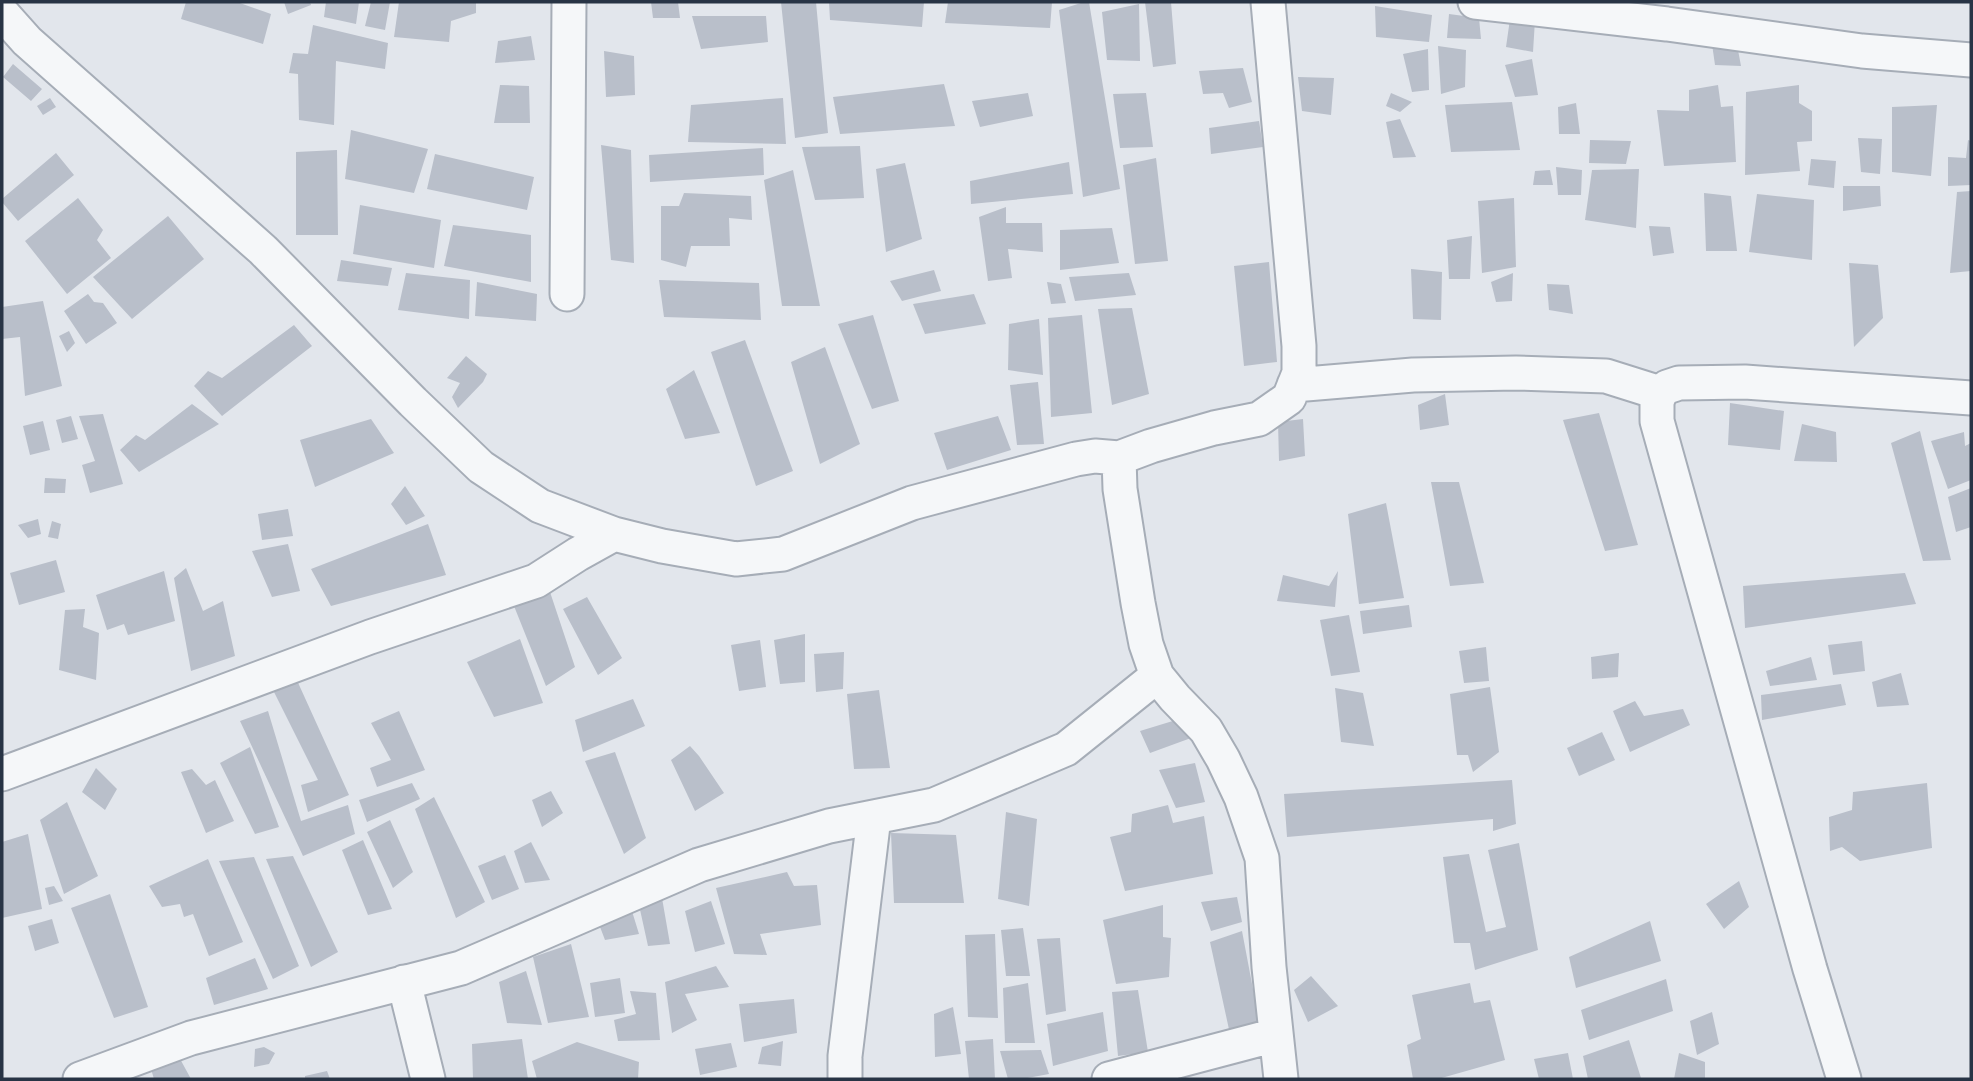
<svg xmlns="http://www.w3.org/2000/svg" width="1973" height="1081" font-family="'PT Sans Narrow',sans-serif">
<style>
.building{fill:#b9bfca}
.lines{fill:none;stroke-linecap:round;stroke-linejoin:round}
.minor-casing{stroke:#a6adb7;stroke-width:37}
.minor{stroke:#f5f7f9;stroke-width:33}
</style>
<rect width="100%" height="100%" fill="#e2e6ec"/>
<path class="building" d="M186,2H237L271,14L263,44L181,19Z
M284,2H310L311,5L288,14Z
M326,2H359L356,24L324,17Z
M371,2H390L385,30L365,26Z
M399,2H476V13L451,21L449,42L394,37Z
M651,2H678L680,18H653Z
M781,2H816L828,133L795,138Z
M829,2H924L922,27L830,20Z
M948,2H1052L1050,28L945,23Z
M1084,2H1089L1120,189L1083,197L1059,10Z
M1145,2H1171L1176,64L1153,67Z
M1139,4L1140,61L1107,60L1102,12Z
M1375,6L1432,15L1429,42L1376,37Z
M1449,14L1479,18L1481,39L1447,38Z
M692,16H766L768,42L701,49Z
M1510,19L1535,20L1533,52L1506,47Z
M313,25L388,43L385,69L336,61L334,125L299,120L298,74L289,73L293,53L308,54Z
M531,36L535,60L495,63L498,41Z
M1712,44L1738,50L1741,66L1715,65Z
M1438,46L1466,50L1465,87L1441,94Z
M1428,49L1429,90L1412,92L1403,54Z
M604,51L634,56L635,95L606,97Z
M1532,59L1538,95L1515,97L1505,65Z
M13,64L42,89L31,101L3,77Z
M1243,68L1252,102L1229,108L1223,93L1203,94L1199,71Z
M1298,77L1334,78L1331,115L1302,111Z
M944,84L955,126L840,134L833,97Z
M500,85L529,86L530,123H494Z
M1718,85L1721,107L1733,106L1736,162L1664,166L1657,110L1689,111V90Z
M1799,85V103L1812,111V141L1797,142L1800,171L1745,175L1746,92Z
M1028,93L1033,116L980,127L972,101Z
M1146,93L1153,147L1120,148L1113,94Z
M1391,93L1412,102L1400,112L1386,106Z
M50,98L56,107L43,115L37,106Z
M783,98L786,144L688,142L691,105Z
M1512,102L1520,150L1451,152L1445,105Z
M1576,103L1580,134H1559L1558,107Z
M1937,105L1931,176L1892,172V107Z
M1400,119L1416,157L1393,158L1386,122Z
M1259,121L1263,147L1211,154L1209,128Z
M351,130L428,149L414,193L345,179Z
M1858,138L1882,139L1880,174L1861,172Z
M1590,140L1631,141L1626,164L1589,163Z
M1968,140L1971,141V185L1948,186V157L1966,158Z
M601,145L631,150L634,263L611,260Z
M860,146L864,198L815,200L802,147Z
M763,148L764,175L650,182L649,155Z
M337,150L338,235H296V152Z
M56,153L74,175L18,221L2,202V199Z
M435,154L534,177L527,210L427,189Z
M1156,158L1168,261L1135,264L1123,165Z
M1811,159L1836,161L1834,188L1808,185Z
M1069,162L1073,194L971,204L970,181Z
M905,163L922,239L886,252L876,169Z
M1556,167L1582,170L1581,195H1558Z
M1639,169L1636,228L1585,220L1592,170Z
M793,170L820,306H782L764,180Z
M1550,170L1553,185H1533L1535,171Z
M1843,186H1880L1881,206L1843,211Z
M1971,191V271L1950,273L1957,192Z
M684,193L751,196L752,220L729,218L730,246H691L686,267L661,260V206H679Z
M1704,193L1731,196L1737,251H1706Z
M1757,194L1814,200L1812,260L1749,252Z
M78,198L103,230L97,240L111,258L67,294L25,241Z
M1514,198L1516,267L1482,273L1478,201Z
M360,205L441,220L434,268L353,254Z
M1006,207V223H1042L1043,252L1008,249L1012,278L988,281L979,217Z
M168,216L204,259L132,319L93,277Z
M453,225L531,235V282L444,266Z
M1649,226L1670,227L1674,253L1653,256Z
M1112,228L1119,263L1060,270V230Z
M1472,236L1470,279H1449L1447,240Z
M341,260L392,268L388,286L337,281Z
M1269,262L1277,362L1244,366L1234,266Z
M1849,263L1878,265L1883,318L1854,347Z
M1411,269L1442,272L1441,320L1413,319Z
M934,270L941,291L902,301L890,281Z
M406,273L470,280L469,319L398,310Z
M1129,273L1136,295L1075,301L1069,277Z
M1513,273L1512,301L1496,302L1491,282Z
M659,280L759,283L761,320L664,317Z
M477,282L537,294L536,321L475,316Z
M1047,282L1061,284L1066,303L1051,304Z
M1547,284L1569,285L1573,314L1549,310Z
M88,294L94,302L103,303L117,323L86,344L64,311Z
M974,294L986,324L925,334L913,304Z
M43,301L62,386L25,396L20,337L2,339V307Z
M1132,308L1149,394L1112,405L1098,309Z
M873,315L899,401L872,409L838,324Z
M1082,315L1092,413L1051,417L1048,318Z
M1039,319L1043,375L1008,370L1009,324Z
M294,325L312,346L222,416L194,386L208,371L222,378Z
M69,331L75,343L67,352L59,336Z
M745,340L793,471L756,486L711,352Z
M825,347L860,444L820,464L791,362Z
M466,356L487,374L483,382L458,408L452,397L460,383L447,378Z
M694,370L720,433L685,439L666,389Z
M1038,382L1044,444L1017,445L1010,385Z
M1445,394L1449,425L1420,430L1418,405Z
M1730,403L1784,411L1780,450L1728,445Z
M192,404L219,424L139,472L120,450L136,435L145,440Z
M1599,413L1638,545L1605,551L1563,420Z
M103,414L123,484L90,493L82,465L95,461L79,416Z
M71,416L78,439L62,443L56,420Z
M998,416L1011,450L947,470L934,433Z
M371,419L394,453L315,487L300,440Z
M1303,419L1305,456L1279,461L1278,422Z
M43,421L50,450L30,455L23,426Z
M1802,424L1836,432L1837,462L1794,461Z
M1920,431L1951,560L1923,561L1891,443Z
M1964,432L1965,446L1971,443V480L1948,489L1931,441Z
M45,478L66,479L65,493H44Z
M1431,482H1459L1484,583L1450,586Z
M405,486L425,516L406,525L391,504Z
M1971,488V527L1956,532L1948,497Z
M1386,503L1404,598L1359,604L1348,514Z
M288,509L293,536L262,540L258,514Z
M38,519L41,534L28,538L18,525Z
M52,521L61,524L58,539L48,537Z
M428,524L446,575L331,606L311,569Z
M288,544L300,591L272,597L252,551Z
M56,560L65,592L19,605L10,573Z
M186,568L203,611L223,601L235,656L191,671L174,578Z
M164,571L175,621L128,635L124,624L107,630L96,595Z
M1338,571L1335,607L1277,601L1283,575L1329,586Z
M1905,573L1916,604L1745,628L1743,586Z
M549,589L575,667L546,686L514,606Z
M587,597L622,658L598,675L563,609Z
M1409,605L1412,627L1363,634L1360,611Z
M85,609L83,627L99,633L96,680L59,670L65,610Z
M1349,615L1360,672L1331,676L1320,620Z
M805,634V682L780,684L774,640Z
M520,639L543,703L494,717L467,662Z
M760,640L766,687L739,691L731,645Z
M1862,641L1865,671L1833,675L1828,645Z
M1486,647L1489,681L1464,683L1459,651Z
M844,652L843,689L816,692L814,654Z
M1619,653L1618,677L1592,679L1591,657Z
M1811,657L1817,680L1770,686L1766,671Z
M1901,673L1909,705L1877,707L1872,682Z
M295,676L349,795L308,812L301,785L318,780L274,692Z
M1841,684L1846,705L1762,720L1761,695Z
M1490,687L1499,752L1473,772L1468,755H1457L1450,694Z
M1335,688L1363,693L1374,746L1341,742Z
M879,690L890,768L854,769L847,694Z
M633,699L645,726L583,752L575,720Z
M1635,701L1644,716L1683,709L1690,725L1630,752L1613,711Z
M268,711L301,821L348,805L355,834L303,856L240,721Z
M399,711L425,770L377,787L370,768L391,760L371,723Z
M1176,720L1191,738L1150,753L1140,731Z
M1602,732L1615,760L1579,776L1567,748Z
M690,746L699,756L724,793L695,811L671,760Z
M250,747L279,827L255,834L220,763Z
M615,752L646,838L624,854L585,761Z
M1195,763L1205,802L1176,808L1159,770Z
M96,768L117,789L105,810L82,792Z
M192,769L206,785L215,780L234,821L206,833L181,772Z
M1512,780L1516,824L1493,831V819L1287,837L1284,794Z
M412,783L420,799L367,822L359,800Z
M1927,783L1932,848L1860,861L1842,847L1830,851L1829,817L1852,810L1853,792Z
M551,791L563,813L542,827L532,800Z
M434,797L485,902L456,918L415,809Z
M67,802L98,876L64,894L40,820Z
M1168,805L1173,823L1204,816L1213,874L1125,891L1110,837L1131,832L1132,814Z
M1006,812L1037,819L1029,906L998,899Z
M390,820L413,872L393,888L367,832Z
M891,833L956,835L964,903H894Z
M28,834L42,909L2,918V842Z
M363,840L392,909L368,915L342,850Z
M531,842L550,880L525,883L514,851Z
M1519,843L1538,950L1475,970L1470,943H1454L1443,857L1469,854L1486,932L1506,927L1488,850Z
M505,855L519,889L492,900L478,866Z
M293,856L338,952L311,967L266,859Z
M254,857L299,966L273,979L219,861Z
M208,859L243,942L209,956L193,914L184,917L180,904L162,907L149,886Z
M787,872L794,886L817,885L821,925L760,934L767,955L734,954L716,888Z
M1739,881L1749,907L1724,929L1706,904Z
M54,886L63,901L49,905L45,888Z
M110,894L148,1007L114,1018L71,908Z
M1237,897L1242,922L1211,931L1201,902Z
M662,898L670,944L648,946L639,905Z
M711,901L725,944L695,952L685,911Z
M1163,905V937L1171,938L1169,977L1116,984L1103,920Z
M631,908L639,934L605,940L597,919Z
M52,919L59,943L35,951L28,926Z
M1650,921L1661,961L1576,988L1569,957Z
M1023,928L1030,976H1006L1001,930Z
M1242,931L1260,1026L1230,1034L1210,942Z
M995,934L998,1018L968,1017L965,935Z
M1060,938L1066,1011L1046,1015L1037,939Z
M571,944L589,1017L548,1023L533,957Z
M255,958L268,989L214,1005L206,978Z
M716,966L729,987L685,994L697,1020L672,1033L665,982Z
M526,971L542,1025L507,1023L499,982Z
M1311,976L1338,1006L1308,1022L1294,990Z
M620,978L625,1013L595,1017L590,983Z
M1666,979L1673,1011L1589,1040L1581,1010Z
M1028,983L1035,1043H1005L1003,988Z
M1470,983L1474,1003L1490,1000L1505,1060L1438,1079H1413L1407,1045L1421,1039L1412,995Z
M1138,990L1148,1052L1118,1056L1112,992Z
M630,991L656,993L660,1040L618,1041L614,1020L636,1014Z
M794,999L797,1033L744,1042L739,1004Z
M953,1007L961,1054L935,1057L934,1014Z
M1103,1012L1108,1051L1053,1066L1047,1024Z
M1712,1012L1719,1044L1697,1055L1690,1021Z
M522,1039L528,1079H473L472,1044Z
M993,1039L995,1079H969L965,1041Z
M1629,1040L1641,1078L1588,1079L1583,1056Z
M783,1041L781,1066L758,1064L762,1047Z
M577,1042L639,1062L638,1079H537L532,1061Z
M731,1043L737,1067L700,1075L695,1049Z
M264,1047L275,1053L269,1064L254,1067L255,1049Z
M1041,1050L1049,1074L1022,1079H1008L1000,1051Z
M1568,1053L1573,1079H1539L1534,1059Z
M1679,1053L1705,1062V1079H1674Z
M179,1057L191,1079H154L151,1069Z
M327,1071L330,1079H305V1076Z"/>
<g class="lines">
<g class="minor-casing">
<path id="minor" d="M1475,2L1667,24L1862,51L1971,60
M2,13L27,41L263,250L413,402L481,467L540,506L614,534L662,546L736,559L783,554L912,503L1076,459L1095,456L1119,458L1120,489L1138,603L1146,644L1157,676L1175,698L1206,730L1223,759L1241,797L1262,858L1269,967L1281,1079
M567,294L569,2
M1294,385L1413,375L1516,373L1606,376L1660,393
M1119,458L1151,446L1214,428L1259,419L1289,398L1299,373V346L1268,2
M2,774L370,637L536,581L578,554L614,534
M404,982L428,1079
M80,1079L191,1038L461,968L699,865L829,826L934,805L1066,749L1157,676
M845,1079V1056L874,817
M1109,1079L1276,1035
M1844,1079L1810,969L1657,421V402L1660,393L1667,387L1679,383L1745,382L1971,398"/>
</g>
<use href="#minor" class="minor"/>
</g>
<rect width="1973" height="1081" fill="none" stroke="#283445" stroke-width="7"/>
</svg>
